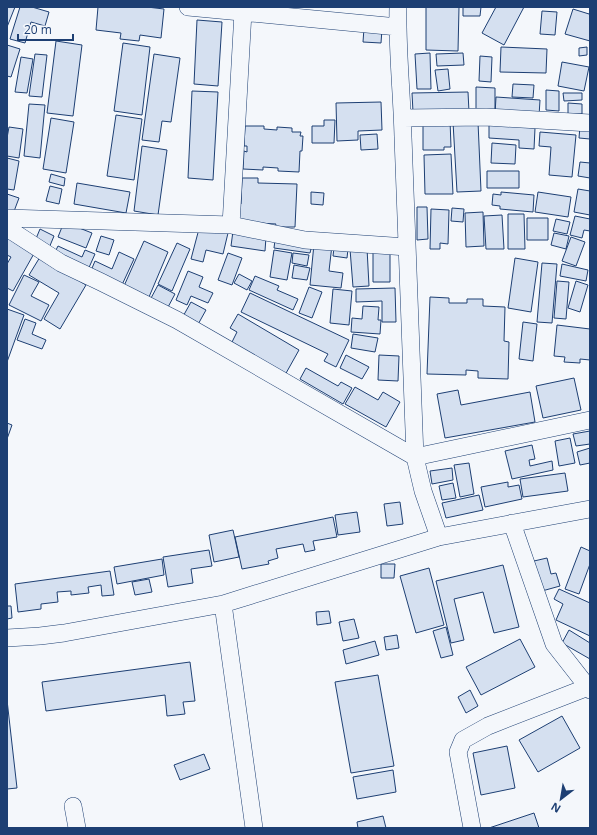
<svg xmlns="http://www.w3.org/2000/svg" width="597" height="835" font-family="'Open Sans',sans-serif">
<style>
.building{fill:#d5e0f0;stroke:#1d3f73}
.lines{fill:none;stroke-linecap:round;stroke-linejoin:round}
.minor-casing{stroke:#1d3f73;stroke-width:18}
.minor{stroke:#f4f7fb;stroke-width:17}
</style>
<rect width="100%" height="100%" fill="#f4f7fb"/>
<path class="building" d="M7,7H15L7,27Z
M20,7H32L49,12L45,26L31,22L25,43L10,39Z
M98,7H147L164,9L161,38L140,35L139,41L120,39L121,33L96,30Z
M426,7H459L458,51L426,50Z
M463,7H481L480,16H463Z
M496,7H524L504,45L482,33Z
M573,9L589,14L590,12V41L565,34Z
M542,11L557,12L555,35L540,34Z
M197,20L222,22L218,86L194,84Z
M364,28L382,29L381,43L363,42Z
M56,41L82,45L73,116L47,113Z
M123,43L150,47L142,115L114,111Z
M7,45L20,49L11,77L7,76Z
M501,47L547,49L546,73L500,72Z
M587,47V55L579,56V48Z
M430,53L431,89H417L415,54Z
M463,53L464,65L437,66L436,54Z
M35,54L47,55L42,97L29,96Z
M154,54L180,58L171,122L162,121L159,142L142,140Z
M480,56L492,57L491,82L479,81Z
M21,57L33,59L27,93L15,92Z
M562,62L589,67L584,91L558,86Z
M448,69L450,89L438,91L435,70Z
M513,84L534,85L533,98L512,97Z
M476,87L495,88V110L476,109Z
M546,90L559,91V111L546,110Z
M192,91L218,92L213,180L188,178Z
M468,92L469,112H413L412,93Z
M563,93H582V100L564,101Z
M496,97L540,100L539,116L495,114Z
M381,102L382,130L358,131V140L337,141L336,103Z
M568,103L582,104V114H568Z
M29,104L45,105L40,158L24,156Z
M116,115L142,119L134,180L107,176Z
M51,118L74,122L66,173L43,169Z
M324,120H335L334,143H312V126H324Z
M423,120H450L451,147H444V150H423Z
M453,122H478L481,191L457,192Z
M489,124L535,128L534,149L519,148V140L489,138Z
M245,126H264V129L277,130V127L292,128V132H301L300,136H303L302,151H300L299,172L278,171V168L263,167V170L243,169L244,151L247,152V146H244Z
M580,126L590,127V139L579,138Z
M9,127L23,129L19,158L7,156V138Z
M540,132L576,135L572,177L549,175L551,147L539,146Z
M377,134L378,149L361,150L360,135Z
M492,143L516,145L515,164L491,163Z
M142,146L167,150L158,215L134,211Z
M451,154L453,194H425L424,155Z
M7,158L19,161L14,190L7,189Z
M580,162L590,163V178L578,176Z
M487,171H519V188H487Z
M51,174L65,178L64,186L49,182Z
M242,178H258V183L297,184L295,227H275L276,224L239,222L240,203L241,204Z
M77,183L130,192L126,213L74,204Z
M50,186L62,189L59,204L46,201Z
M578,189L590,191V215L574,212Z
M311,192L324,193L323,205L311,204Z
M501,192L534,195L533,212L500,209V206L492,205L493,194L501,195Z
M538,192L571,197L568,217L535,212Z
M7,194L19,198L13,214L7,212Z
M417,207H427L428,239L417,240Z
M452,208L464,209L463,222L451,221Z
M431,209L449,210L448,244L440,243V249H430Z
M483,212L484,246L466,247L465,213Z
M508,214H524L525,249H508Z
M502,215L504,249H486L484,216Z
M575,216L590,219V231L584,230L582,238L570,235Z
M527,218H548V240H527Z
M556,219L570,222L567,234L553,231Z
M64,222L92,233L86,248L58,237Z
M200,225L228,233L223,254L206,250L203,262L191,259Z
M40,229L54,236L49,248L35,241Z
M233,231L266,237L265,251L231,246Z
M554,233L569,236L566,249L551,245Z
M7,234L36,250L13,291L7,288V264L11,257L7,255Z
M101,236L114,240L109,255L96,251Z
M571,237L585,242L576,266L562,261Z
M275,240L312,245L310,253L274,248Z
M144,241L168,252L149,297L124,286Z
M177,243L190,249L172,291L158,284Z
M314,244L332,245L329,271L343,273L341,288L310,285Z
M58,246L82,257L85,250L95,254L87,272L53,256Z
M334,248L348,249L347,258L333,256Z
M367,248L369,286L353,287L350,249Z
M373,249H390V282H373Z
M274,250L292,253L287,280L270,277Z
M119,252L134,259L121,287L90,273L95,261L112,269Z
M228,253L242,258L232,285L218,280Z
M293,253L309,255L307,266L292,263Z
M40,257L86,285L60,329L44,319L59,293L29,275Z
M515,258L538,262L531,312L508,308Z
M542,263L557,264L552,323L537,322Z
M562,264L588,270L586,281L560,276Z
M294,265L310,268L307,280L292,278Z
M188,271L203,277L199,287L213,293L208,303L191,296L187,305L176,300Z
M239,274L252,281L247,290L234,283Z
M24,275L39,282L31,296L49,305L41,321L9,305Z
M255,276L279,286L277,290L298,299L293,310L249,290Z
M557,281L569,282L566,319L554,318Z
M576,281L588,285L580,312L568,308Z
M158,285L175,294L167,309L150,300Z
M309,287L322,292L312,318L299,313Z
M395,288L396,322H382V301L356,302V289Z
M333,289L352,291L349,325L330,323Z
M250,293L349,340L336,367L324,361L328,354L241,312Z
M430,297L449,298V303H467V299H483V306L505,307L504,341L509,342L508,379L478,378V371L466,370V375L427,374Z
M191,302L206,310L196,328L181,320Z
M363,306L379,307L378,320H381L380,334L351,332L352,318L362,319Z
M7,309L24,315L7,362Z
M238,314L299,350L285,375L231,344L237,332L230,328Z
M25,319L36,323L32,334L46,340L42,349L17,340Z
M523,322L537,324L533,361L519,359Z
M557,325L590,329V360L580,359V363L564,362L565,357L554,356Z
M353,334L378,338L375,352L351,348Z
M346,355L369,367L362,379L340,368Z
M379,355L399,356L398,381L378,380Z
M306,368L338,386L341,382L352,388L343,404L300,379Z
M574,378L581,410L543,418L536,386Z
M355,387L378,400L383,392L400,402L386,427L345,404Z
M458,390L461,405L530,392L535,422L445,438L437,394Z
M7,423L12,425L7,439Z
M590,431V444L576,446L573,434Z
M570,438L575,463L559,466L555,441Z
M532,445L535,459L529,460L530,466L552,461L553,470L512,479L505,451Z
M590,448V463L580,465L577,452Z
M469,463L474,494L460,497L454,465Z
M452,468L453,480L432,484L430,471Z
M565,473L568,491L523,497L520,479Z
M508,482V487L519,485L522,499L485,507L481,487Z
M453,483L456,498L442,500L439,486Z
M479,495L483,510L446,518L442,503Z
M400,502L403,524L387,526L384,504Z
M357,512L360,532L338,535L335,515Z
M333,517L337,537L313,541L315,550L305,552L303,544L276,549L278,558L268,561L269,564L242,569L235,537Z
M233,530L239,557L214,562L209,535Z
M581,547L590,551V564L579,594L565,589Z
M209,550L212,566L191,569L193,583L168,587L163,557Z
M547,558L551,574L556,573L560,586L542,591L534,561Z
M162,559L164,575L117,584L114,567Z
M381,564H395L394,578H381Z
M503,565L519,627L494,633L483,592L454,599L464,640L451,643L436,581Z
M429,568L444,625L416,633L400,576Z
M110,571L114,595L102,596L101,585L88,587L89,593L71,595V591L57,592L58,602L41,604V609L18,612L15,584Z
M149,579L152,592L135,595L132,582Z
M559,589L590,603V636L556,620L563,604L554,599Z
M7,606H11L12,618L7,619Z
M329,611L331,623L317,625L316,612Z
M354,619L359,638L343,641L339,622Z
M446,627L453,655L441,658L433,631Z
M569,630L590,643V659L562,643Z
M397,635L399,648L386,650L384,637Z
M520,639L535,667L481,695L466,667Z
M375,641L379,655L346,664L343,650Z
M190,662L195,701L183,702L185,714L167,716L165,695L46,711L42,682Z
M378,675L394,766L351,773L335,682Z
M470,690L478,706L466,713L458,697Z
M7,700L17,788L7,789Z
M562,716L580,748L538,772L519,740Z
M507,746L515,788L481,795L473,753Z
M204,754L210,769L180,780L174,765Z
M393,770L396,792L357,799L353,777Z
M534,813L539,828H489Z
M383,816L386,828H358L357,822Z"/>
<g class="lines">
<g class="minor-casing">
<path id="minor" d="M188,7L398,27
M398,7C397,50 402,94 403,137C407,243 411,350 415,457L423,491L439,537
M403,118L486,117L590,123
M7,218L231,225L305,240L407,247
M231,225L243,12
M7,228L61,263L101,282L177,320L415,457L590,420
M512,523L554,644L590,690
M223,604L254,828
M7,638L40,636L64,633L223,604L439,537L590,509
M73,806L77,828
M472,828L458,752L463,740L488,726L588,687"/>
</g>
<use href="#minor" class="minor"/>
</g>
<rect width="597" height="835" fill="none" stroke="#1d3f73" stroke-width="16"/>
<g transform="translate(561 799) rotate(211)" stroke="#f4f7fb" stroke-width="3" paint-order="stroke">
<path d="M0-3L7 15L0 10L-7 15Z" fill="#1d3f73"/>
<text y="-6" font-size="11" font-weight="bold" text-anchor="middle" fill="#1d3f73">N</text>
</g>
<path d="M18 34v6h55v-6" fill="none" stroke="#1d3f73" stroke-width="2"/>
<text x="24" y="34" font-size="12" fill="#1d3f73" stroke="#f4f7fb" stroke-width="3" paint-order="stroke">20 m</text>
</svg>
